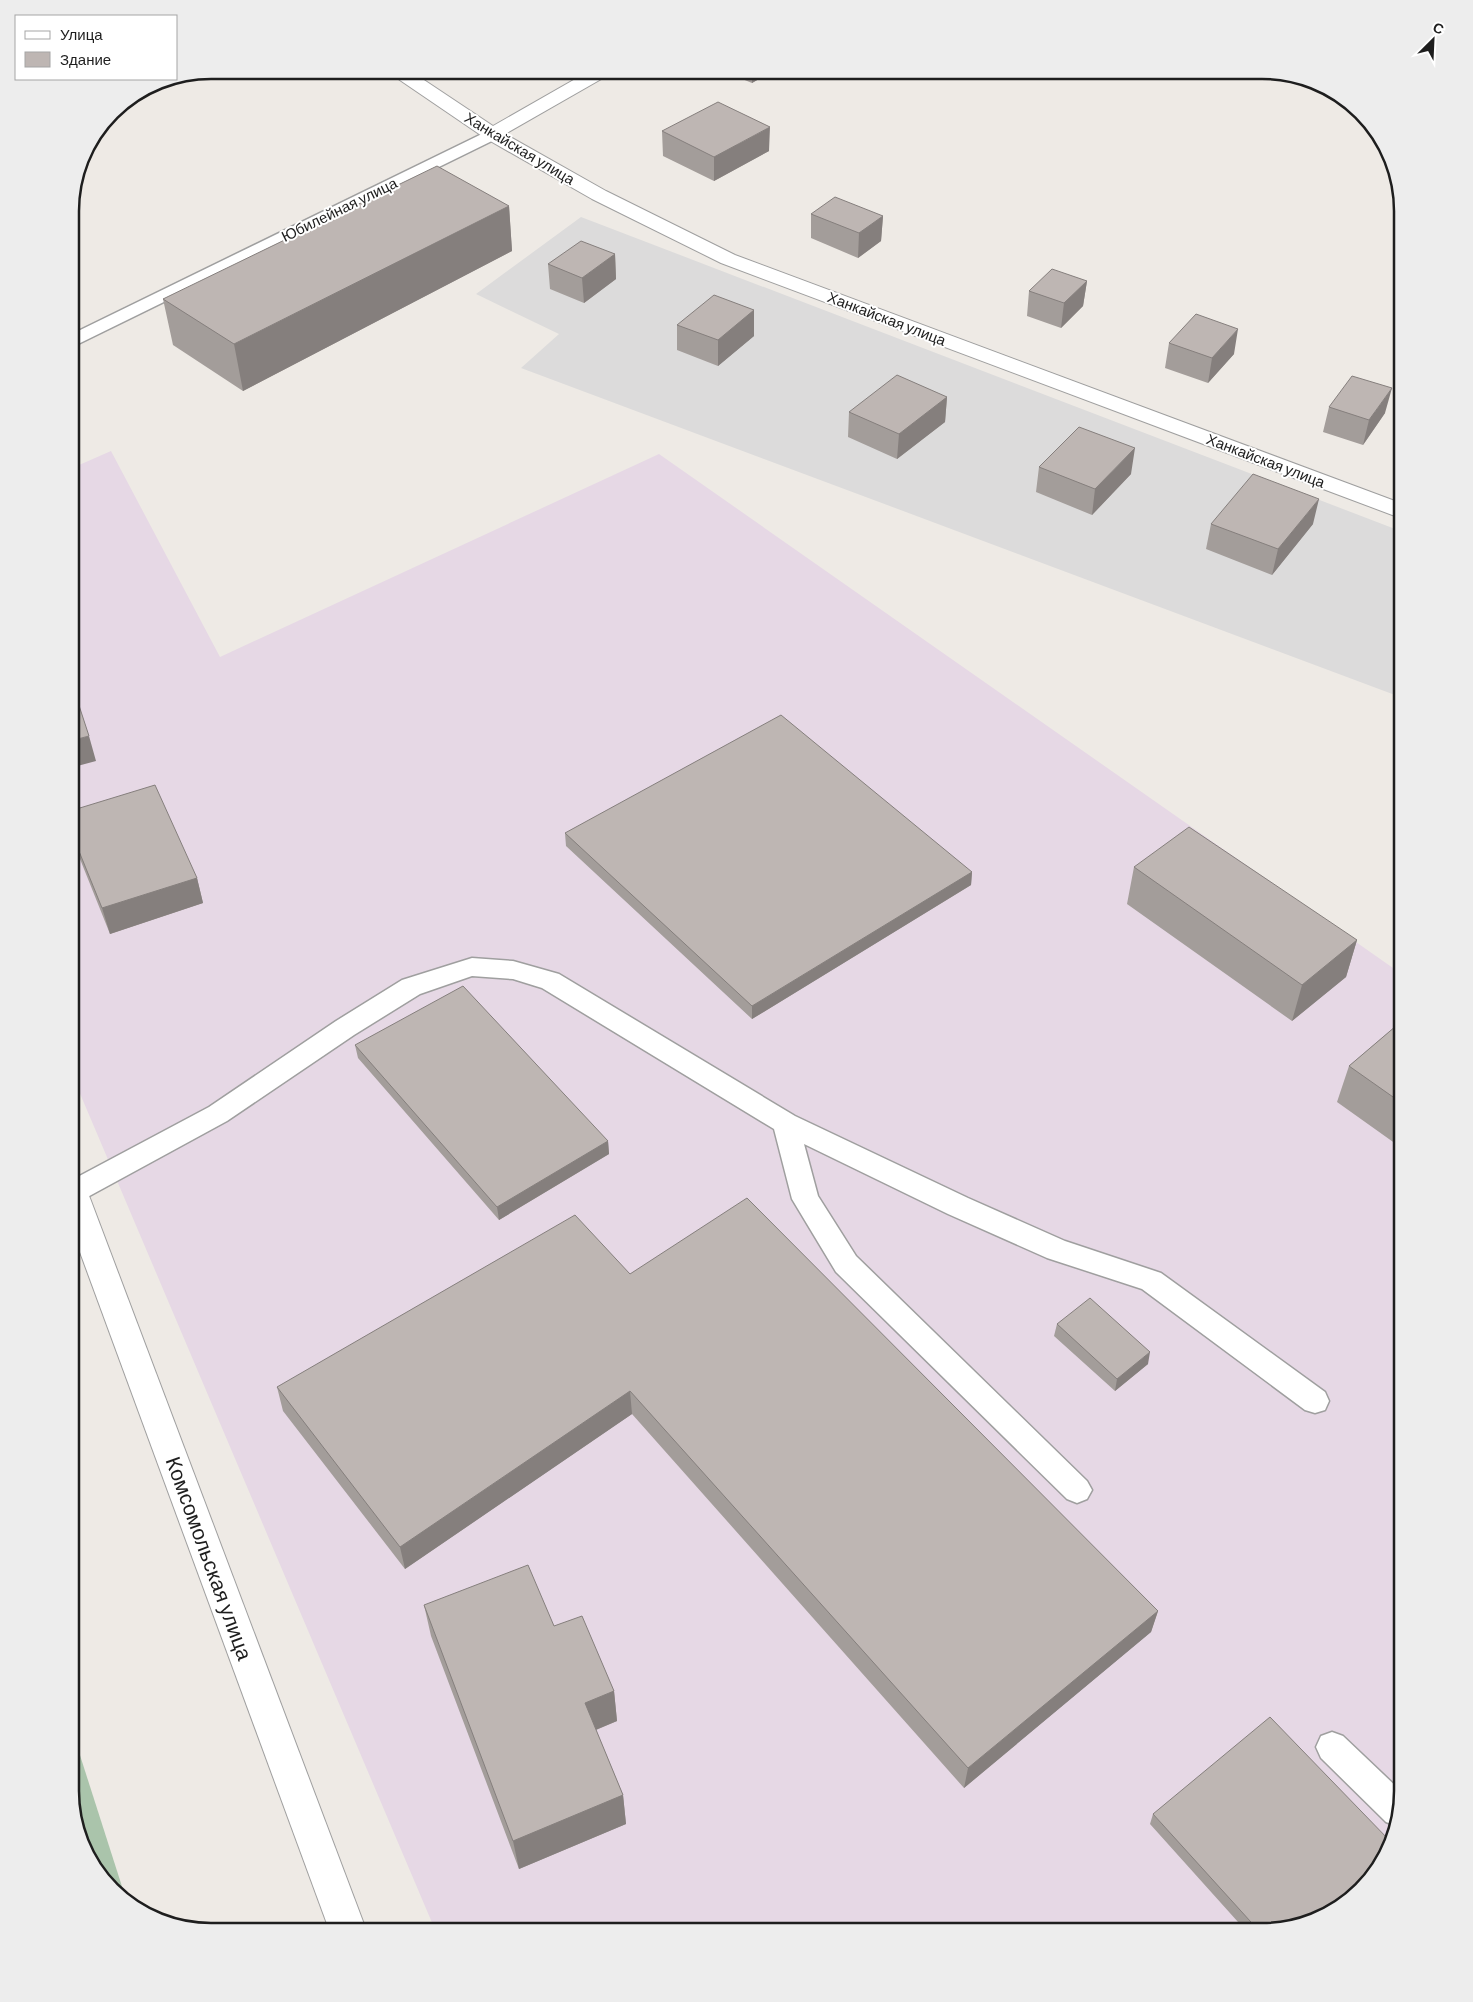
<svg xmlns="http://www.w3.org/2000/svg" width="1473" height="2002" font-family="Barlow,sans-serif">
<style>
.residential{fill:#dcdbdb}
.industrial{fill:#e6d8e5}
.cemetery{fill:#aac4ab}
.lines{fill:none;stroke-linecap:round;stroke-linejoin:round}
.service-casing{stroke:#9f9f9f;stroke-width:3}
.minor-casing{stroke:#9f9f9f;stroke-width:2}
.tertiary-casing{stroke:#9f9f9f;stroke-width:2}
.service{fill:#fff;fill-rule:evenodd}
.minor{fill:#fff;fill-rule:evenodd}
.tertiary{fill:#fff;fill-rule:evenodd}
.wall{fill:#a39d9a}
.shaded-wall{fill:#857f7d}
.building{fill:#beb6b3;stroke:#857f7d}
.labels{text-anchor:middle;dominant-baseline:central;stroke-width:4;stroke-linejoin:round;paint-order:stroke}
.far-street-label{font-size:15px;fill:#1e1e1e;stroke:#fff}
.near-street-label{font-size:21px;fill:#1e1e1e;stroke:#fff}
.rim{fill:none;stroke:#1e1e1e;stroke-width:2.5}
</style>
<rect width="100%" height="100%" fill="#eeeae5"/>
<path class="residential" d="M581,217L1403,532V698L521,368L559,334L476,294Z"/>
<path class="industrial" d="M111,451L220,657L659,454L1403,975V1792L1384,1862L1263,1932H436L70,1070V469Z"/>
<path class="cemetery" d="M70,1724L126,1899L89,1862L70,1792Z"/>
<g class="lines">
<g class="service-casing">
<path id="service" d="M492,129L498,130L500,134L498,138L70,348V335Z
M472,958L513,961L559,974L795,1116L968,1198L1065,1241L1161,1273L1325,1392L1329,1401L1325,1410L1315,1413L1305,1410L1142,1289L1047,1258L948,1214L804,1144L818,1196L856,1256L1087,1481L1092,1490L1087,1499L1077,1503L1067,1499L836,1272L792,1199L774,1129L542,988L513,979L472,976L420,994L354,1035L227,1121L82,1200L70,1202V1181L209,1107L336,1021L402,980Z
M1332,1732L1343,1736L1403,1793L1394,1825L1386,1822L1321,1758L1316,1747L1321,1736Z"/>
</g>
<g class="minor-casing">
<path id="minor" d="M388,70H409L493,126L591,70H613L610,74L505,134L606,191L735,255L1403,504V519L721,263L592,199L485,138L391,74Z"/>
</g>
<g class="tertiary-casing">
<path id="tertiary" d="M70,1173L80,1177L85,1185L367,1932H330L70,1225Z"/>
</g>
<use href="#service" class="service"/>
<use href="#minor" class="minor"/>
<use href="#tertiary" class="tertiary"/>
</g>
<path class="wall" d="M720,70H774L752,83Z
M662,131L769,151L714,181L663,156Z
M509,206L512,251L243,391L173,345L163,299Z
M811,214L883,216L881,241L858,258L811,238Z
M615,254L616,279L584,303L550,289L548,264Z
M1087,281L1083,306L1061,328L1027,316L1029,291Z
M754,310V336L718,366L677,350V325Z
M1169,343L1234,354L1208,383L1165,368Z
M947,397L945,422L897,459L848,437L849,412Z
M1329,407L1385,413L1363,445L1323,432Z
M1039,467L1131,474L1092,515L1036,492Z
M1211,524H1313L1272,575L1206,549Z
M70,811L197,878L203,903L110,934L70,834Z
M565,833L972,872L971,885L752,1019L566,846Z
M1134,867L1357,940L1346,977L1292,1021L1127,904Z
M1403,1020V1149L1337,1102L1349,1066Z
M355,1045L608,1141L609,1154L499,1220L358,1058Z
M630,1274L1158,1611L1151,1632L964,1788L632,1414L405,1569L283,1411L277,1387Z
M1057,1324L1148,1364L1115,1391L1054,1336Z
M424,1605L554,1626L614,1691L617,1721L596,1730L623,1795L626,1824L519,1869L431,1636Z
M1153,1814L1263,1932H1247L1150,1824Z"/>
<path class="shaded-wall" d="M752,70H774L752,83Z
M770,127L769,151L714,181V157Z
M509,206L512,251L243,391L234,344Z
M883,216L881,241L858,258L859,233Z
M615,254L616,279L584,303L582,278Z
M1087,281L1083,306L1061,328L1064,303Z
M754,310V336L718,366V340Z
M1238,329L1234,354L1208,383L1212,358Z
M1392,388L1385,413L1363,445L1369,420Z
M947,397L945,422L897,459L899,434Z
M1135,448L1131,474L1092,515L1095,489Z
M1319,499L1313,524L1272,575L1278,549Z
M89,736L96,761L70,768V741Z
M972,872L971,885L752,1019V1006Z
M197,878L203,903L110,934L102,908Z
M1357,940L1346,977L1292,1021L1302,985Z
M608,1141L609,1154L499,1220L497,1207Z
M1150,1352L1148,1364L1115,1391L1117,1379Z
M630,1391L632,1414L405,1569L400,1547Z
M1158,1611L1151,1632L964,1788L968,1768Z
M614,1691L617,1721L588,1733L585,1703Z
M623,1795L626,1824L519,1869L513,1841Z"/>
<path class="building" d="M718,102L770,127L714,157L662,131Z
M437,166L509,206L234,344L163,299Z
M835,197L883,216L859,233L811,214Z
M581,241L615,254L582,278L548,264Z
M1052,269L1087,281L1064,303L1029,291Z
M714,295L754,310L718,340L677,325Z
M1196,314L1238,329L1212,358L1169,343Z
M897,375L947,397L899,434L849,412Z
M1352,376L1392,388L1369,420L1329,407Z
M1079,427L1135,448L1095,489L1039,467Z
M1253,474L1319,499L1278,549L1211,524Z
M70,678L89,736L70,741Z
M781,715L972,872L752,1006L565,833Z
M155,785L197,878L102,908L70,829V811Z
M1189,827L1357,940L1302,985L1134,867Z
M463,986L608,1141L497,1207L355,1045Z
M1403,1020V1104L1349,1066Z
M747,1198L1158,1611L968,1768L630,1391L400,1547L277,1387L575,1215L630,1274Z
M1090,1298L1150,1352L1117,1379L1057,1324Z
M528,1565L554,1626L582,1616L614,1691L585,1703L623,1795L513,1841L424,1605Z
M1270,1717L1390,1841L1384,1862L1333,1913L1263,1932H1260L1153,1814Z"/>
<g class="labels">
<g class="far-street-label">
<text transform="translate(520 148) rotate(31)">Ханкайская улица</text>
<text transform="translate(339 209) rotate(-26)">Юбилейная улица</text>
<text transform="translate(887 318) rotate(21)">Ханкайская улица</text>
<text transform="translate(1266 460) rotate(21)">Ханкайская улица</text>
</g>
<g class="near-street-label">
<text transform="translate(210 1558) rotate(70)">Комсомольская улица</text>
</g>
</g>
<path d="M0 0H1473V2002H0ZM211 79H1262A132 132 0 0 1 1394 211V1791A132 132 0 0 1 1262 1923H211A132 132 0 0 1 79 1791V211A132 132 0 0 1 211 79Z" fill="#ededed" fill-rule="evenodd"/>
<path class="rim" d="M211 79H1262A132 132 0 0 1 1394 211V1791A132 132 0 0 1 1262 1923H211A132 132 0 0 1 79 1791V211A132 132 0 0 1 211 79Z"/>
<rect x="15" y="15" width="162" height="65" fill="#ffffff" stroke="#a5a5a5"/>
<rect x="25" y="31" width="25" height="8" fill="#ffffff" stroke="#a5a5a5"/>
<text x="60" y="40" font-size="15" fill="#1e1e1e">Улица</text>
<rect x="25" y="52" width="25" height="15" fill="#beb6b3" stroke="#a5a5a5"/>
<text x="60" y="65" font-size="15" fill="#1e1e1e">Здание</text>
<g transform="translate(1433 40) rotate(24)" stroke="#ffffff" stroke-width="4" paint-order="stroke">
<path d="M0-4L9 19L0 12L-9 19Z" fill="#1e1e1e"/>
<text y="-8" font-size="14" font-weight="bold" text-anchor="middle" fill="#1e1e1e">С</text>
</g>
</svg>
